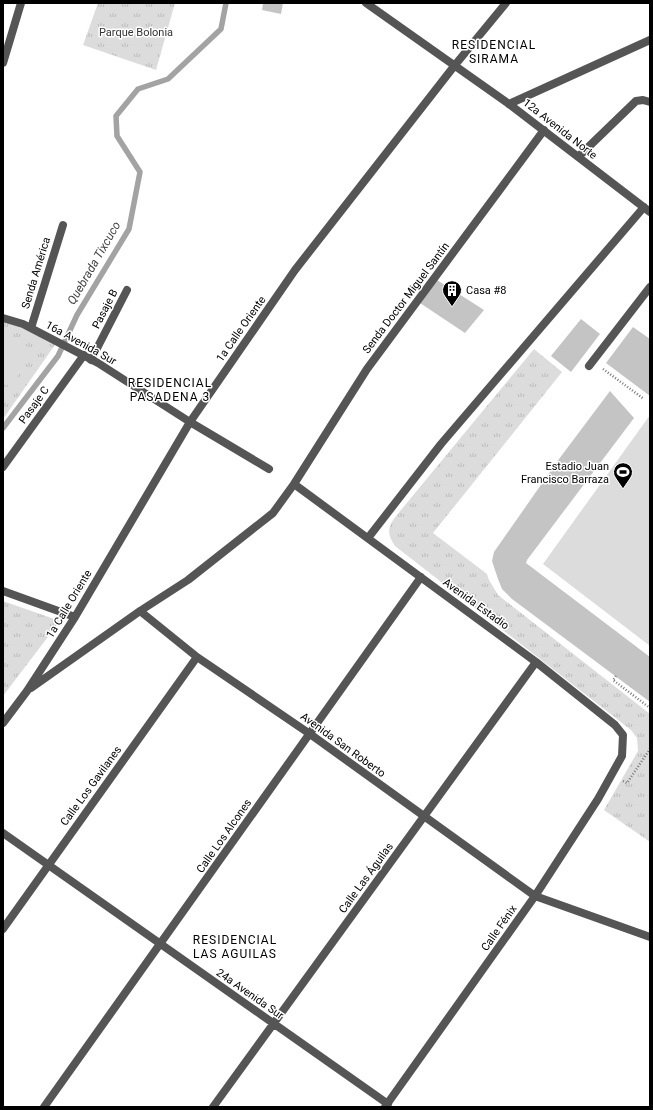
<svg xmlns="http://www.w3.org/2000/svg" width="653" height="1110" font-family="Roboto,sans-serif">
<style>
.park{fill:url(#park-tufts)}
.pitch{fill:#dcdcdc}
.lines{fill:none;stroke-linecap:round;stroke-linejoin:round}
.stream{stroke:#a3a3a3;stroke-width:5.5}
.building{fill:#c4c4c4}
.path{stroke:#777;stroke-width:2.5;stroke-dasharray:1 2;stroke-linecap:butt}
.lane{stroke:#555;stroke-width:8}
.street{stroke:#555;stroke-width:8}
.labels{text-anchor:middle;dominant-baseline:central;stroke-width:3;stroke-linejoin:round;paint-order:stroke}
.park-label{font-size:11px;fill:#333;stroke:#fff}
.street-label{font-size:11px;fill:#000;stroke:#fff}
.poi-label{font-size:11px;fill:#000;stroke:#fff;text-anchor:start}
.neighbourhood-label{font-size:12px;letter-spacing:1px;fill:#000;stroke:#fff}
.water-label{font-size:12px;font-style:italic;fill:#444;stroke:#fff}
</style>
<defs>
<pattern id="park-tufts" width="24" height="20" patternUnits="userSpaceOnUse"><rect width="24" height="20" fill="#dcdcdc"/><path d="M3 7l-1-3M5 7V3M7 7l1-3M15 17l-1-3M17 17v-4M19 17l1-3" fill="none" stroke="#bbb"/></pattern>
</defs>
<rect width="100%" height="100%" fill="#fff"/>
<path class="park" d="M98,3H175L156,70L83,45Z
M3,318L57,342L3,419Z
M534,349L562,372L433,533L487,574L489,580L498,595L650,714V842L604,810L638,751L637,738L631,730L395,546C387,534 387,528 396,516Z
M3,601L60,621L3,696Z"/>
<path class="pitch" d="M3,339L27,346L14,387L3,384Z
M650,415V646L543,564Z"/>
<g class="lines">
<path class="stream" d="M3,428L58,356L77,315L129,229L140,172L117,136L116,116L138,89L168,79L221,29L226,3"/>
</g>
<path class="building" d="M263,3H283L281,14L262,10Z
M437,280L484,310L465,333L420,303Z
M581,319L600,334L571,372L551,356Z
M633,327L650,339V396L606,363Z
M610,391L634,418L527,560L526,563L650,657V702L512,599L502,589L498,579L492,561L494,552L559,459Z"/>
<g class="lines">
<path class="path" d="M603,369L644,399
M616,676L613,680L650,708
M623,781L627,783L650,749"/>
<path class="lane" d="M589,366L650,287"/>
<path class="street" d="M366,3L509,104L650,212
M3,63L21,3
M509,104L650,40
M578,157L636,101L643,100L650,102
M3,318L23,324L98,363L190,422L269,469
M31,328L63,225
M91,360L127,290
M3,467L84,355
M294,484L536,662L615,725L623,735L622,756L598,799L535,896L385,1107
M368,538L441,444L644,207
M3,591L75,617
M140,611L197,657L310,734L535,896L650,937
M31,688L140,611L188,580L273,513L294,484L367,369L544,130
M3,723L27,691L75,617L190,422L295,270L455,65L506,3
M3,833L388,1104
M3,929L197,657
M44,1107L421,577
M213,1107L536,662"/>
</g>
<defs>
<g id="building-pin" transform="scale(1)"><path d="M0 17L-7.5 6A9.5 9.5 0 1 1 7.5 6Z" fill="#000" stroke="#fff"/><path d="M-4-6H4V6H1V3H-1V6H-4ZM-2.5-4.3h1.7v1.8h-1.7ZM.8-4.3h1.7v1.8H.8ZM-2.5-1h1.7V.8h-1.7ZM.8-1h1.7V.8H.8Z" fill="#fff"/></g>
<g id="stadium-pin" transform="scale(1)"><path d="M0 17L-7.5 6A9.5 9.5 0 1 1 7.5 6Z" fill="#000" stroke="#fff"/><path d="M0-5a6.5 5 0 1 0 0 10a6.5 5 0 1 0 0-10ZM-3.5-1.8h7v3.6h-7Z" fill="#fff"/></g>
</defs>
<g fill-rule="evenodd">
<use href="#building-pin" x="452" y="290"/>
<use href="#stadium-pin" x="623" y="472"/>
</g>
<g class="labels">
<g class="park-label">
<text x="136" y="32">Parque Bolonia</text>
</g>
<g class="street-label">
<text transform="translate(560 129) rotate(38)">12a Avenida Norte</text>
<text transform="translate(36 273) rotate(-73)">Senda América</text>
<text transform="translate(406 298) rotate(-53)">Senda Doctor Miguel Santín</text>
<text transform="translate(105 309) rotate(-63)">Pasaje B</text>
<text transform="translate(241 329) rotate(-55)">1a Calle Oriente</text>
<text transform="translate(81 343) rotate(29)">16a Avenida Sur</text>
<text transform="translate(34 405) rotate(-54)">Pasaje C</text>
<text transform="translate(69 604) rotate(-59)">1a Calle Oriente</text>
<text transform="translate(476 604) rotate(36)">Avenida Estadio</text>
<text transform="translate(343 745) rotate(36)">Avenida San Roberto</text>
<text transform="translate(91 786) rotate(-54)">Calle Los Gavilanes</text>
<text transform="translate(224 836) rotate(-55)">Calle Los Alcones</text>
<text transform="translate(366 878) rotate(-54)">Calle Las Águilas</text>
<text transform="translate(499 928) rotate(-55)">Calle Fénix</text>
<text transform="translate(250 994) rotate(35)">24a Avenida Sur</text>
</g>
<g class="poi-label">
<text x="466" y="290">Casa #8</text>
<text x="609" y="466" text-anchor="end">Estadio Juan<tspan x="609" dy="13">Francisco Barraza</tspan></text>
</g>
<g class="neighbourhood-label">
<text x="494" y="45">RESIDENCIAL<tspan x="494" dy="14">SIRAMA</tspan></text>
<text x="170" y="383">RESIDENCIAL<tspan x="170" dy="14">PASADENA 3</tspan></text>
<text x="235" y="940">RESIDENCIAL<tspan x="235" dy="14">LAS AGUILAS</tspan></text>
</g>
<g class="water-label">
<text transform="translate(94 263) rotate(-60)">Quebrada Tixcuco</text>
</g>
</g>
<rect width="653" height="1110" fill="none" stroke="#000000" stroke-width="8"/>
</svg>
